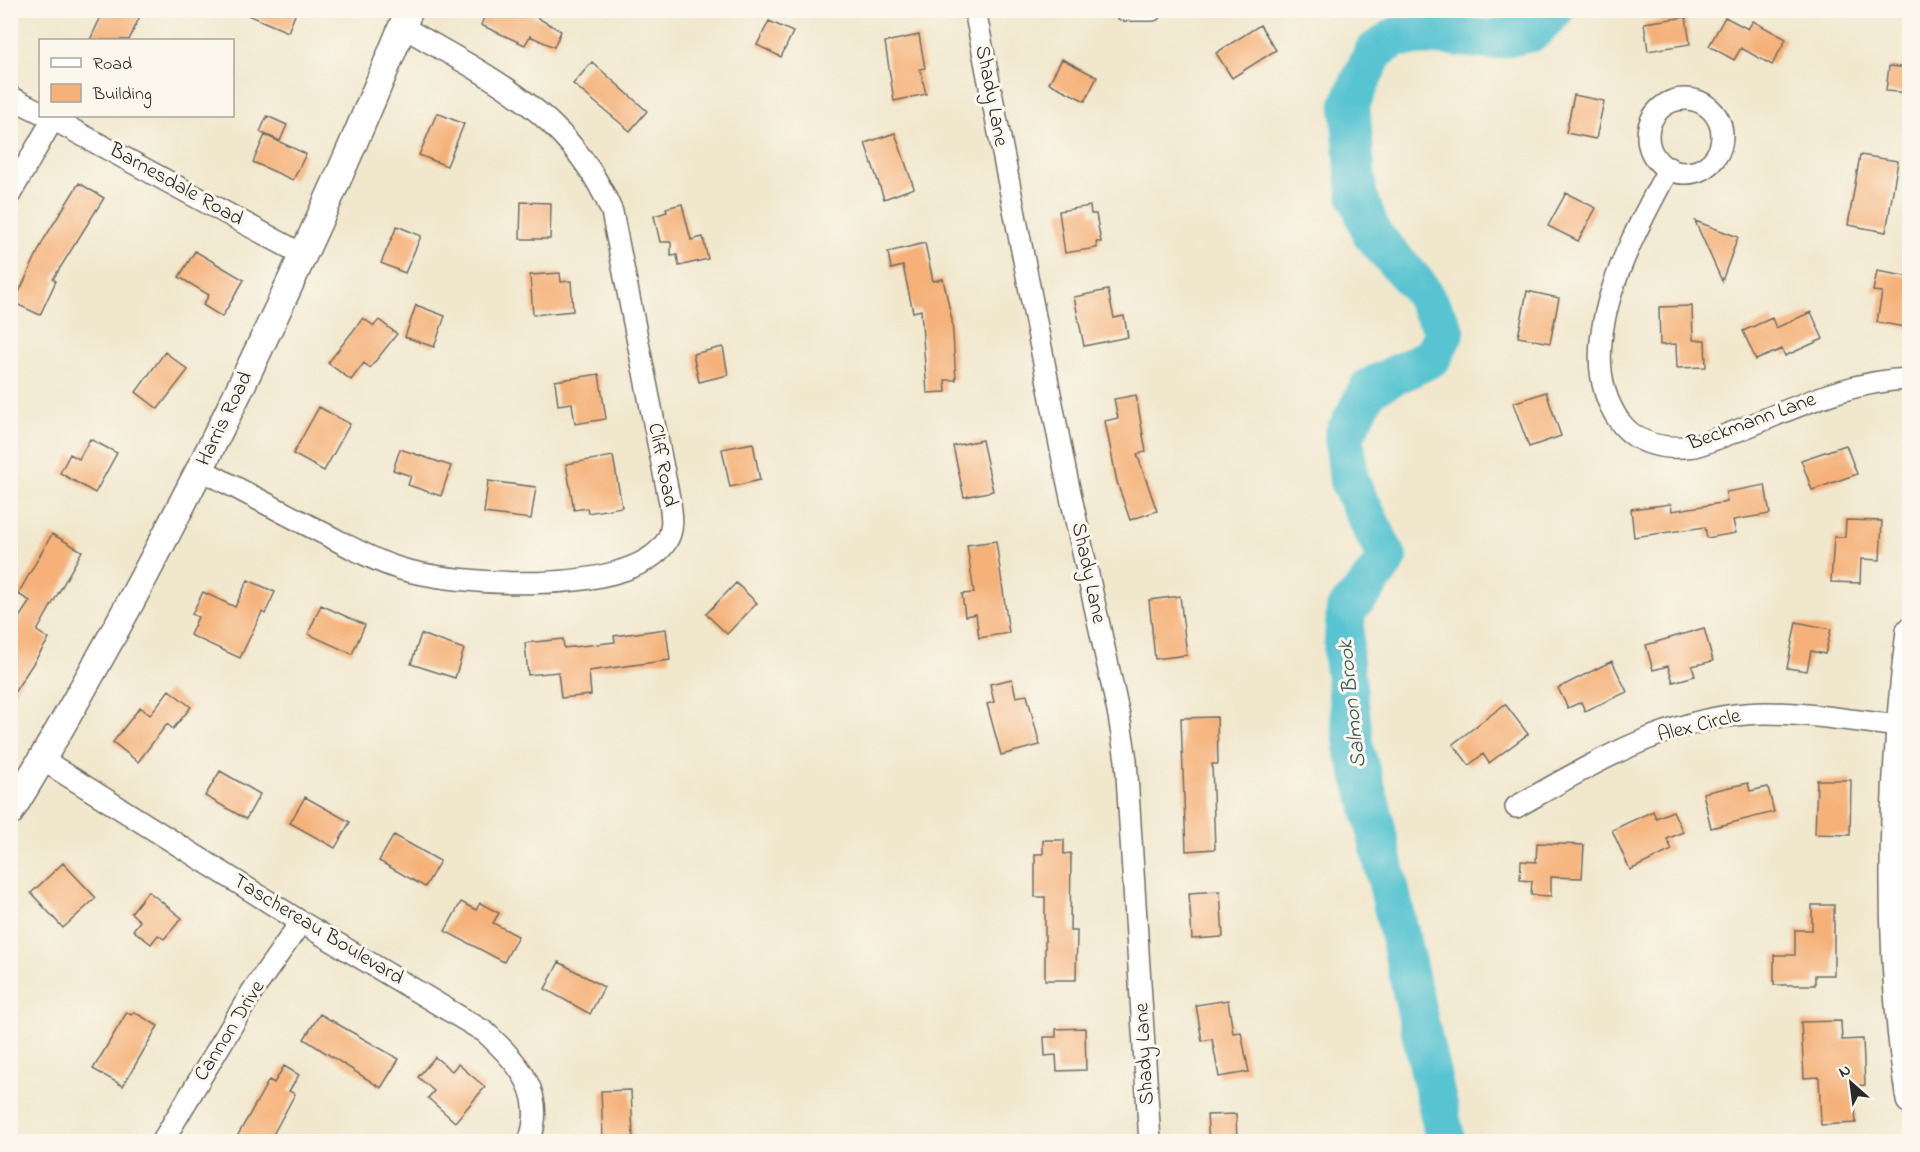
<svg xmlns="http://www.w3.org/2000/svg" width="1920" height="1152" font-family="'Indie Flower',sans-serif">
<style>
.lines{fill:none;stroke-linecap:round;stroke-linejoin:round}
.river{stroke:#58c4d1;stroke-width:40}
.building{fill:#f5b178}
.minor-casing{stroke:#706d64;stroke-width:24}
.tertiary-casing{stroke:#706d64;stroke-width:30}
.minor{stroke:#fff;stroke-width:21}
.tertiary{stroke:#fff;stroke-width:27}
.labels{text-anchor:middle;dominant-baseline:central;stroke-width:6;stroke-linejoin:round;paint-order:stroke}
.street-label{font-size:21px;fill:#2b2b2b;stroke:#fbf7ec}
.water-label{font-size:22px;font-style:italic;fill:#38595d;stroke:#fbf7ec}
</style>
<rect width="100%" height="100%" fill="#fbf7ec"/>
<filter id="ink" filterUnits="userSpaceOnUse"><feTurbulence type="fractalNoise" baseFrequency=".0167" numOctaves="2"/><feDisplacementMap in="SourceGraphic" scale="12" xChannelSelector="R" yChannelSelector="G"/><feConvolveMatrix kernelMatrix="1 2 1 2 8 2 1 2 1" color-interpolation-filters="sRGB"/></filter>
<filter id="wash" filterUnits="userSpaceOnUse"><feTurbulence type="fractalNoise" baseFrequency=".008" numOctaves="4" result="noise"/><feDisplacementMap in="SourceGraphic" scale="24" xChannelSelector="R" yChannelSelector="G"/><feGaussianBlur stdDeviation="1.35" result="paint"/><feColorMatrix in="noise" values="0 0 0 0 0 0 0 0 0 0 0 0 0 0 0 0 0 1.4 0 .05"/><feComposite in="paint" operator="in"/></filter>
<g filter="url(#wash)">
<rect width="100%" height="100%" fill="#f1e7cd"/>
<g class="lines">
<path class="river" d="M1446,1142L1370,803L1355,753L1343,655L1346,610L1366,588L1387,558L1349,481L1344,436L1369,388L1432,357L1445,331L1418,286L1372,234L1357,194L1350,104L1374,52L1396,37L1440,35L1491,40L1532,32L1554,10"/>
</g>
<g id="blocks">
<path class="building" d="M104,10H128L140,16L129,40H90Z
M236,10H297L288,32Z
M487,10H524L561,31L554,47L530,36L525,45L481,25Z
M1686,17L1690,44L1648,51L1644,23Z
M1725,17L1748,29L1753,21L1786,39L1772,65L1741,48L1734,60L1709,46Z
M769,21L793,32L781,57L757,45Z
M1260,25L1276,50L1232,78L1216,53Z
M919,35L925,68L920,69L926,94L894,101L885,42Z
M1062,59L1097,77L1085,101L1049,83Z
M592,62L647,111L630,131L573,84Z
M1889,66L1910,68V93L1886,91Z
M1574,95L1604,101L1596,139L1566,133Z
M437,113L464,124L447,166L419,155Z
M267,116L287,125L280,141L260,132Z
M895,133L914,188L884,199L865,143Z
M265,135L306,154L293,180L253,162Z
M1860,155L1898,161L1886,232L1848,225Z
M79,183L104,198L53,279L56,281L40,315L14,303L44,239Z
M1566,193L1596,208L1578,241L1548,226Z
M521,202L551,203L550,239H520Z
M682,204L691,240L703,237L708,259L679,266L677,255L671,256V242H660L654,216L667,212L666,208Z
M1090,206L1091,214H1096L1101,242H1096L1097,248L1065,253L1059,211Z
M1695,221L1738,237L1722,281Z
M397,226L421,236L405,273L381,263Z
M925,243L933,281L943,279L952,320L956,380H945L946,392L927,393L921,310L913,312L903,266L891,269L888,252Z
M195,251L244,280L222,317L203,305L209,295L179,277Z
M1877,271L1910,277V328L1877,322L1882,292L1873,291Z
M560,273L561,282L571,281L573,311L533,315L530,275Z
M1108,290L1114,318L1124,316L1128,337L1084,346L1074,297Z
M1527,291L1559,298L1550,343L1518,337Z
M416,305L445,316L434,347L405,337Z
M1692,306L1693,340H1705L1706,367L1677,368L1676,344L1660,345L1659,307Z
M1811,312L1823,339L1785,356L1782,349L1756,360L1743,331L1772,318L1776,328Z
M363,318L374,326L379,320L397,334L370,368L364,363L351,380L328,363Z
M723,347L728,375L699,382L693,354Z
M165,352L188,370L158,409L136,392Z
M599,374L606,419L575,424L572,403L558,405L555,381Z
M1546,392L1561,436L1529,447L1513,403Z
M1136,395L1146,452L1137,454L1157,511L1130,520L1117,482L1105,421L1118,418L1114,399Z
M319,407L350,424L324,471L293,454Z
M90,439L117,453L95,493L60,473L70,454L79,459Z
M982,440L993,491L964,497L953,446Z
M753,443L760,480L730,487L722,449Z
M1846,445L1857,474L1812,490L1801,460Z
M400,449L451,466L441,496L408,485L411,476L393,470Z
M613,456L622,507L588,513L587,508L574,510L566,464Z
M488,481L536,487L531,519L484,513Z
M1765,485L1770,514L1733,520L1736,533L1707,538L1705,527L1634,537L1631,509L1671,504L1672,511L1727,502L1726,492Z
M1846,520L1882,521L1880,560L1861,559L1860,583L1831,582L1834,537H1845Z
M52,534L82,551L37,631L49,639L10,699V631L30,601L18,594Z
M996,541L1009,633L979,638L976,614L965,616L962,594L974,593L967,545Z
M248,580L275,592L265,614L262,612L240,658L190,635L198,617L192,614L203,592L235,607Z
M736,583L757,603L727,634L706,614Z
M1180,596L1187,655L1155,659L1149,600Z
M321,605L365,625L352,654L308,634Z
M1796,622L1831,629L1825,654L1811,651L1807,671L1787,668Z
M1704,628L1713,661L1692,666L1695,676L1673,682L1668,666L1653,670L1646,645Z
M666,629L670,660L589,671L591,695L561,698L558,672L528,675L525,643L563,639L564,648L615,642L614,636Z
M421,634L464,649L455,678L411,664Z
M1612,661L1627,692L1585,711L1581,702L1568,708L1558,688Z
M1012,679L1016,697L1027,695L1040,745L1001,755L987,704L994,702L990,684Z
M169,690L191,707L173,729L167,724L138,762L113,742L140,707L150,715Z
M1505,704L1528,734L1489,763L1483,754L1469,765L1453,744Z
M1217,717L1218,764H1212L1215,849L1186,851L1181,718Z
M220,771L260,794L246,819L205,796Z
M1817,780H1851L1850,835L1815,834Z
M1748,783L1750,791L1768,787L1774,812L1711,828L1703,793Z
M305,797L350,822L335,848L290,823Z
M1653,811L1656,818L1673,811L1683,832L1667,839L1672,850L1630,870L1612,830Z
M394,835L440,861L425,887L379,861Z
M1043,840H1064V854L1071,853L1070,931H1077L1076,980H1045V897H1035V854H1043Z
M1537,843L1584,845L1582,878L1551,877V896L1531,895L1532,881L1520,880L1521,861L1536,862Z
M63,863L96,898L63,928L31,893Z
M148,891L182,918L164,939L158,935L151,944L133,930L140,921L131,913Z
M1220,891L1223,937L1192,939L1189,893Z
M461,902L476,910L480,903L499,913L493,923L518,936L504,962L445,931Z
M1812,905H1834V975H1815V985H1774V955H1795V930H1812Z
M559,962L604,987L590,1014L545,989Z
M1228,1000L1233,1033L1241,1032L1249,1072L1219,1077L1212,1039L1202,1041L1196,1005Z
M127,1012L131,1015L134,1012L158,1026L123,1086L93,1069Z
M320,1014L399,1059L381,1088L304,1039Z
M1841,1021L1842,1040L1863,1039L1865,1085L1854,1086L1856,1123L1821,1125L1819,1077L1804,1078L1801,1022Z
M1085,1028L1086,1070L1057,1071L1056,1055L1045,1056L1044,1037H1056V1029Z
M435,1057L452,1071L458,1064L485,1087L455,1122L428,1098L434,1091L418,1077Z
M284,1066L299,1075L289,1091L295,1094L269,1142H234L269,1080L274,1083Z
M631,1090L633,1138L603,1140L601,1091Z
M1236,1114L1237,1142H1209L1207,1115Z"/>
</g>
</g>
<g filter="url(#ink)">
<use href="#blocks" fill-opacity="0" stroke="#706d64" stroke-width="1.5"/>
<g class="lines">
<g class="minor-casing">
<path id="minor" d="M975,10L1065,470L1119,716L1126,760L1150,1142
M1125,10H1152
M10,97L40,112
M1648 136a37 37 0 1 1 74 0a37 37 0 1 1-74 0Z
M47,116L305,256
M1669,168C1633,236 1567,349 1620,422C1638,446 1668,450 1695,446C1766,424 1833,381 1910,379
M10,194L53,119
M200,469C240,490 281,511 321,532C345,544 370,559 395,567C452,586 630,598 666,542C674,530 672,516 670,503L612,212C572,114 489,77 403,27
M43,760L301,922L485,1032C519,1063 547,1094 529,1142
M1516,807C1592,764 1675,713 1766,713C1810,713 1854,721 1898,726
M162,1142L252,992L301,922"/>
</g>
<g class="tertiary-casing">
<path id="tertiary" d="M1910,631C1891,786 1886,945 1910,1100
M10,812C89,684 160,550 227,415C292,282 354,148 409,10"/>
</g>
<use href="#minor" class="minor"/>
<use href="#tertiary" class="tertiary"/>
</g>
</g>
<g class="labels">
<g class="street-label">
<text transform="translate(991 96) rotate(79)">Shady Lane</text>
<text transform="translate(176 185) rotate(29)">Barnesdale Road</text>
<text transform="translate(225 419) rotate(-64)">Harris Road</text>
<text transform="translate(1752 422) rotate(-20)">Beckmann Lane</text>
<text transform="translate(662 465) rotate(79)">Cliff Road</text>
<text transform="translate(1088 573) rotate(78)">Shady Lane</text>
<text transform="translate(1699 726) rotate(-14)">Alex Circle</text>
<text transform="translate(318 930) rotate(31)">Taschereau Boulevard</text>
<text transform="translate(230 1031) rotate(-58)">Cannon Drive</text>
<text transform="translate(1145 1054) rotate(-93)">Shady Lane</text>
</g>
<g class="water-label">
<text transform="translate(1353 704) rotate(-96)">Salmon Brook</text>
</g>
</g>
<rect width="1920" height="1152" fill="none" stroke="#fbf7ec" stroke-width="36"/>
<rect x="39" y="39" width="195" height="78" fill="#fbf7ec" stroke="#a8a59f" stroke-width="1.5"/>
<rect x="51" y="58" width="30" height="9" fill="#ffffff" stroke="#a8a59f" stroke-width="1.5"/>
<text x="93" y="69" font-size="18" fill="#2b2b2b">Road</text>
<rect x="51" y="84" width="30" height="18" fill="#f5b178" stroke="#a8a59f" stroke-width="1.5"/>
<text x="93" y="99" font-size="18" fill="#2b2b2b">Building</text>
<g transform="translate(1851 1083) rotate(332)" stroke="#fbf7ec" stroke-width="4.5" paint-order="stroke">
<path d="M0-4.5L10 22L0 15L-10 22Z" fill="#2b2b2b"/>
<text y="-9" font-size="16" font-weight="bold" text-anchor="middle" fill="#2b2b2b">N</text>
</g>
</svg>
